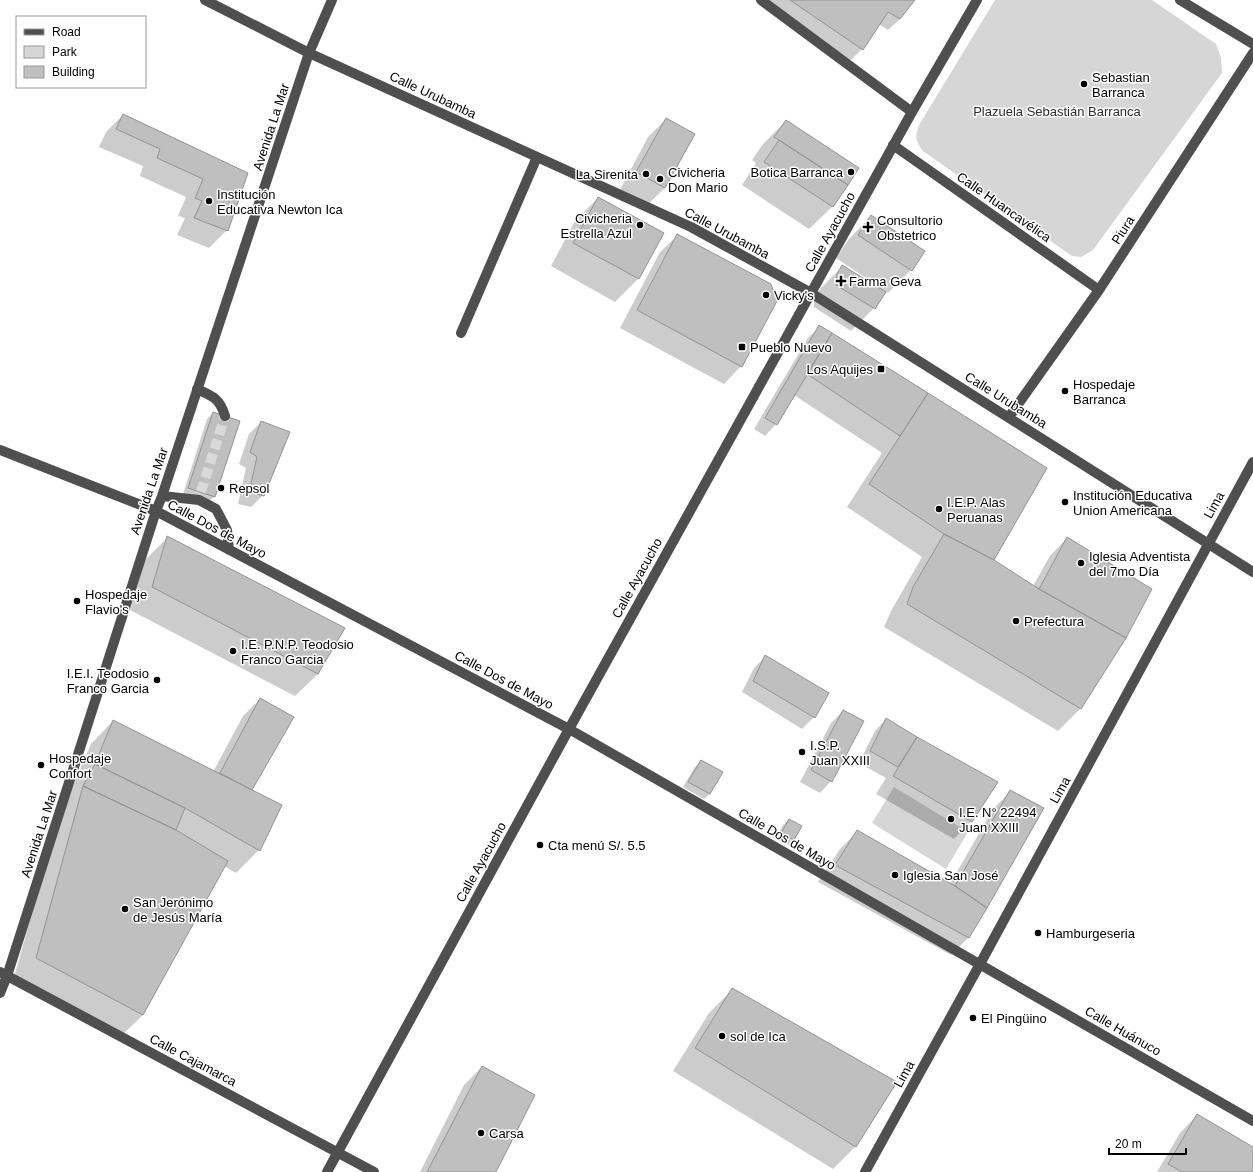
<svg xmlns="http://www.w3.org/2000/svg" width="1253" height="1172" font-family="Helvetica,sans-serif">
<style>
.green{fill:#d6d6d6}
.shadow{fill:#0003}
.building{fill:#bfbfbf;stroke:#939393}
.lines{fill:none;stroke-linecap:round;stroke-linejoin:round}
.minor-tunnel{stroke:#d9d9d9;stroke-width:10;stroke-dasharray:10 5;stroke-linecap:butt}
.minor{stroke:#4f4f4f;stroke-width:10}
.poi-dot{fill:#000;stroke:#fff;stroke-width:1.5}
.labels{text-anchor:middle;dominant-baseline:central;stroke-width:3;stroke-linejoin:round;paint-order:stroke}
.poi-label{font-size:13px;fill:#000;stroke:#fff;text-anchor:start}
.street-label{font-size:13px;fill:#000;stroke:#fff}
.park-label{font-size:13px;fill:#2d2d2d;stroke:#fff}
</style>
<rect width="100%" height="100%" fill="#fff"/>
<path class="green" d="M995,0H1152L1216,44L1221,58L1222,73L1093,250L1081,257L1072,256L923,151C915,140 915,137 919,125Z
M894,787L968,832L946,869L872,823Z"/>
<path class="shadow" d="M761,0H913L900,19L888,30L879,24L862,49L850,61Z
M123,115L247,173L227,230L209,248L177,235L185,218L178,216L186,197L140,176L143,166L99,147L106,132Z
M666,119L665,188L647,205L620,190L648,137Z
M786,121L858,168L832,207L809,229L742,185L756,163L752,160L763,144Z
M598,198L663,233L638,279L615,302L551,266L575,221Z
M871,216L911,270L888,293L885,291L874,308L851,331L814,307V298L820,289L843,266L877,287L878,286L836,258L849,239Z
M678,235L741,366L724,384L620,328L660,252Z
M819,327L925,397L928,394L992,561L1033,586L1050,556L1067,538L1081,708L1058,731L884,627L891,611L922,557L847,507L882,453L794,395L776,424L765,436L754,429L808,338Z
M213,413L238,422L214,497L208,502L183,494L207,419Z
M261,422L263,495L251,507L238,504L246,468L239,464L249,434Z
M168,537L318,674L295,696L130,610L145,560Z
M765,657L814,717L802,729L742,692L754,668Z
M260,699L250,790L259,850L236,873L224,866L143,1015L120,1037L13,981L61,810L72,788L91,744L113,721L213,772L243,716Z
M843,711L831,781L820,793L800,782L831,723Z
M886,719L916,737L996,782L971,821L954,839L876,794L886,778L859,763L875,731Z
M701,761L710,794L704,799L683,787L695,767Z
M1011,791L969,937L951,955L818,882L840,849L857,832L950,884L993,809Z
M789,820L794,840L788,845L776,839L783,825Z
M732,990L856,1146L833,1169L673,1071L709,1013Z
M482,1067L495,1172H420L464,1085Z
M1197,1115L1253,1148V1172H1157L1180,1133Z"/>
<path class="building" d="M790,0H915L900,19L888,12L863,50Z
M123,114L248,173L228,231L194,218L202,201L195,198L203,179L157,158L160,149L116,129Z
M666,118L695,134L665,188L636,172Z
M786,120L859,168L848,185L774,137Z
M779,140L848,185L833,207L764,162Z
M598,197L664,233L639,279L573,243Z
M871,215L925,251L912,271L858,235Z
M677,234L771,284L777,301L742,367L637,310Z
M842,265L886,292L875,309L836,285L837,274Z
M819,325L832,333L777,425L765,418Z
M832,333L928,393L900,436L807,374Z
M928,393L1047,468L994,560L944,534L869,484Z
M213,412L240,421L215,497L188,488Z
M261,421L290,432L264,496L249,492L257,457L250,452Z
M944,534L994,560L1039,589L1126,638L1081,709L907,604L913,587Z
M167,536L345,628L318,674L152,587Z
M1067,537L1152,589L1126,638L1039,589Z
M765,655L829,693L815,718L753,681Z
M260,698L294,717L252,790L220,773Z
M843,710L864,721L832,782L811,770Z
M886,718L917,737L898,767L870,751Z
M113,720L282,805L260,851L185,808L95,764Z
M917,737L998,782L972,822L893,776Z
M701,760L723,772L710,794L688,782Z
M95,764L185,808L176,830L83,786Z
M83,786L176,830L228,861L143,1015L36,958Z
M1010,790L1044,808L987,908L955,886Z
M789,819L802,826L794,840L781,833Z
M857,830L955,886L987,908L969,938L835,865Z
M732,988L897,1082L856,1147L695,1048Z
M482,1066L535,1095L496,1172H427Z
M1197,1114L1253,1147V1172H1182L1168,1164Z"/>
<g class="lines">
<path class="minor-tunnel" d="M201,492L225,416"/>
<path class="minor" d="M205,0L309,53L691,227L811,293L1253,572
M761,0L912,112
M1180,0L1253,44
M893,145L1099,290
M461,333L537,157
M197,389C213,396 220,399 225,416
M1009,417L1099,290L1253,53
M0,450L156,511L569,729L1253,1121
M162,496L199,500L216,509L227,530L229,550
M0,972L374,1172
M0,993L7,976L156,511L162,496L309,53L332,0
M327,1172L569,729L811,293L912,112L977,0
M865,1172L980,964L1253,462"/>
</g>
<g class="poi-dot">
<circle cx="1084" cy="84" r="4"/>
<circle cx="851" cy="172" r="4"/>
<circle cx="646" cy="174" r="4"/>
<circle cx="660" cy="179" r="4"/>
<circle cx="209" cy="201" r="4"/>
<circle cx="640" cy="225" r="4"/>
<path d="M866 221h4v4h4v4h-4v4h-4v-4h-4v-4h4z"/>
<path d="M839 275h4v4h4v4h-4v4h-4v-4h-4v-4h4z"/>
<circle cx="766" cy="295" r="4"/>
<rect x="738" y="343" width="8" height="8" rx="2"/>
<rect x="877" y="365" width="8" height="8" rx="2"/>
<circle cx="1065" cy="391" r="4"/>
<circle cx="221" cy="488" r="4"/>
<circle cx="1065" cy="502" r="4"/>
<circle cx="939" cy="509" r="4"/>
<circle cx="1081" cy="563" r="4"/>
<circle cx="77" cy="601" r="4"/>
<circle cx="1016" cy="621" r="4"/>
<circle cx="233" cy="651" r="4"/>
<circle cx="157" cy="680" r="4"/>
<circle cx="802" cy="752" r="4"/>
<circle cx="41" cy="765" r="4"/>
<circle cx="951" cy="819" r="4"/>
<circle cx="540" cy="845" r="4"/>
<circle cx="895" cy="875" r="4"/>
<circle cx="125" cy="909" r="4"/>
<circle cx="1038" cy="933" r="4"/>
<circle cx="973" cy="1018" r="4"/>
<circle cx="722" cy="1036" r="4"/>
<circle cx="481" cy="1133" r="4"/>
</g>
<g class="labels">
<g class="poi-label">
<text x="1092" y="77">Sebastian<tspan x="1092" dy="15">Barranca</tspan></text>
<text x="668" y="172">Civicheria<tspan x="668" dy="15">Don Mario</tspan></text>
<text x="843" y="172" text-anchor="end">Botica Barranca</text>
<text x="638" y="174" text-anchor="end">La Sirenita</text>
<text x="217" y="194">Institución<tspan x="217" dy="15">Educativa Newton Ica</tspan></text>
<text x="632" y="218" text-anchor="end">Civicheria<tspan x="632" dy="15">Estrella Azul</tspan></text>
<text x="877" y="220">Consultorio<tspan x="877" dy="15">Obstetrico</tspan></text>
<text x="849" y="281">Farma Geva</text>
<text x="774" y="295">Vicky's</text>
<text x="750" y="347">Pueblo Nuevo</text>
<text x="873" y="369" text-anchor="end">Los Aquijes</text>
<text x="1073" y="384">Hospedaje<tspan x="1073" dy="15">Barranca</tspan></text>
<text x="229" y="488">Repsol</text>
<text x="1073" y="495">Institución Educativa<tspan x="1073" dy="15">Union Americana</tspan></text>
<text x="947" y="502">I.E.P. Alas<tspan x="947" dy="15">Peruanas</tspan></text>
<text x="1089" y="556">Iglesia Adventista<tspan x="1089" dy="15">del 7mo Día</tspan></text>
<text x="85" y="594">Hospedaje<tspan x="85" dy="15">Flavio's</tspan></text>
<text x="1024" y="621">Prefectura</text>
<text x="241" y="644">I.E. P.N.P. Teodosio<tspan x="241" dy="15">Franco Garcia</tspan></text>
<text x="149" y="673" text-anchor="end">I.E.I. Teodosio<tspan x="149" dy="15">Franco Garcia</tspan></text>
<text x="810" y="745">I.S.P.<tspan x="810" dy="15">Juan XXIII</tspan></text>
<text x="49" y="758">Hospedaje<tspan x="49" dy="15">Confort</tspan></text>
<text x="959" y="812">I.E. N° 22494<tspan x="959" dy="15">Juan XXIII</tspan></text>
<text x="548" y="845">Cta menú S/. 5.5</text>
<text x="903" y="875">Iglesia San José</text>
<text x="133" y="902">San Jerónimo<tspan x="133" dy="15">de Jesús María</tspan></text>
<text x="1046" y="933">Hamburgeseria</text>
<text x="981" y="1018">El Pingüino</text>
<text x="730" y="1036">sol de Ica</text>
<text x="489" y="1133">Carsa</text>
</g>
<g class="street-label">
<text transform="translate(433 95) rotate(25)">Calle Urubamba</text>
<text transform="translate(271 127) rotate(-72)">Avenida La Mar</text>
<text transform="translate(1004 207) rotate(35)">Calle Huancavélica</text>
<text transform="translate(1123 230) rotate(-57)">Piura</text>
<text transform="translate(830 232) rotate(-61)">Calle Ayacucho</text>
<text transform="translate(727 233) rotate(28)">Calle Urubamba</text>
<text transform="translate(1006 400) rotate(32)">Calle Urubamba</text>
<text transform="translate(149 491) rotate(-71)">Avenida La Mar</text>
<text transform="translate(1214 505) rotate(-61)">Lima</text>
<text transform="translate(217 529) rotate(28)">Calle Dos de Mayo</text>
<text transform="translate(637 578) rotate(-61)">Calle Ayacucho</text>
<text transform="translate(504 680) rotate(28)">Calle Dos de Mayo</text>
<text transform="translate(1060 790) rotate(-61)">Lima</text>
<text transform="translate(39 834) rotate(-72)">Avenida La Mar</text>
<text transform="translate(787 839) rotate(30)">Calle Dos de Mayo</text>
<text transform="translate(481 862) rotate(-61)">Calle Ayacucho</text>
<text transform="translate(1123 1031) rotate(30)">Calle Huánuco</text>
<text transform="translate(193 1060) rotate(28)">Calle Cajamarca</text>
<text transform="translate(904 1074) rotate(-61)">Lima</text>
</g>
<g class="park-label">
<text x="1057" y="111">Plazuela Sebastián Barranca</text>
</g>
</g>
<rect x="16" y="16" width="130" height="72" fill="#ffffff" stroke="#999999"/>
<rect x="24" y="29" width="20" height="6" fill="#4f4f4f" stroke="#999999"/>
<text x="52" y="36" font-size="12" fill="#000000">Road</text>
<rect x="24" y="46" width="20" height="12" fill="#d6d6d6" stroke="#999999"/>
<text x="52" y="56" font-size="12" fill="#000000">Park</text>
<rect x="24" y="66" width="20" height="12" fill="#bfbfbf" stroke="#999999"/>
<text x="52" y="76" font-size="12" fill="#000000">Building</text>
<path d="M1109 1148v6h77v-6" fill="none" stroke="#000000" stroke-width="2"/>
<text x="1115" y="1148" font-size="12" fill="#000000" stroke="#ffffff" stroke-width="3" paint-order="stroke">20 m</text>
</svg>
